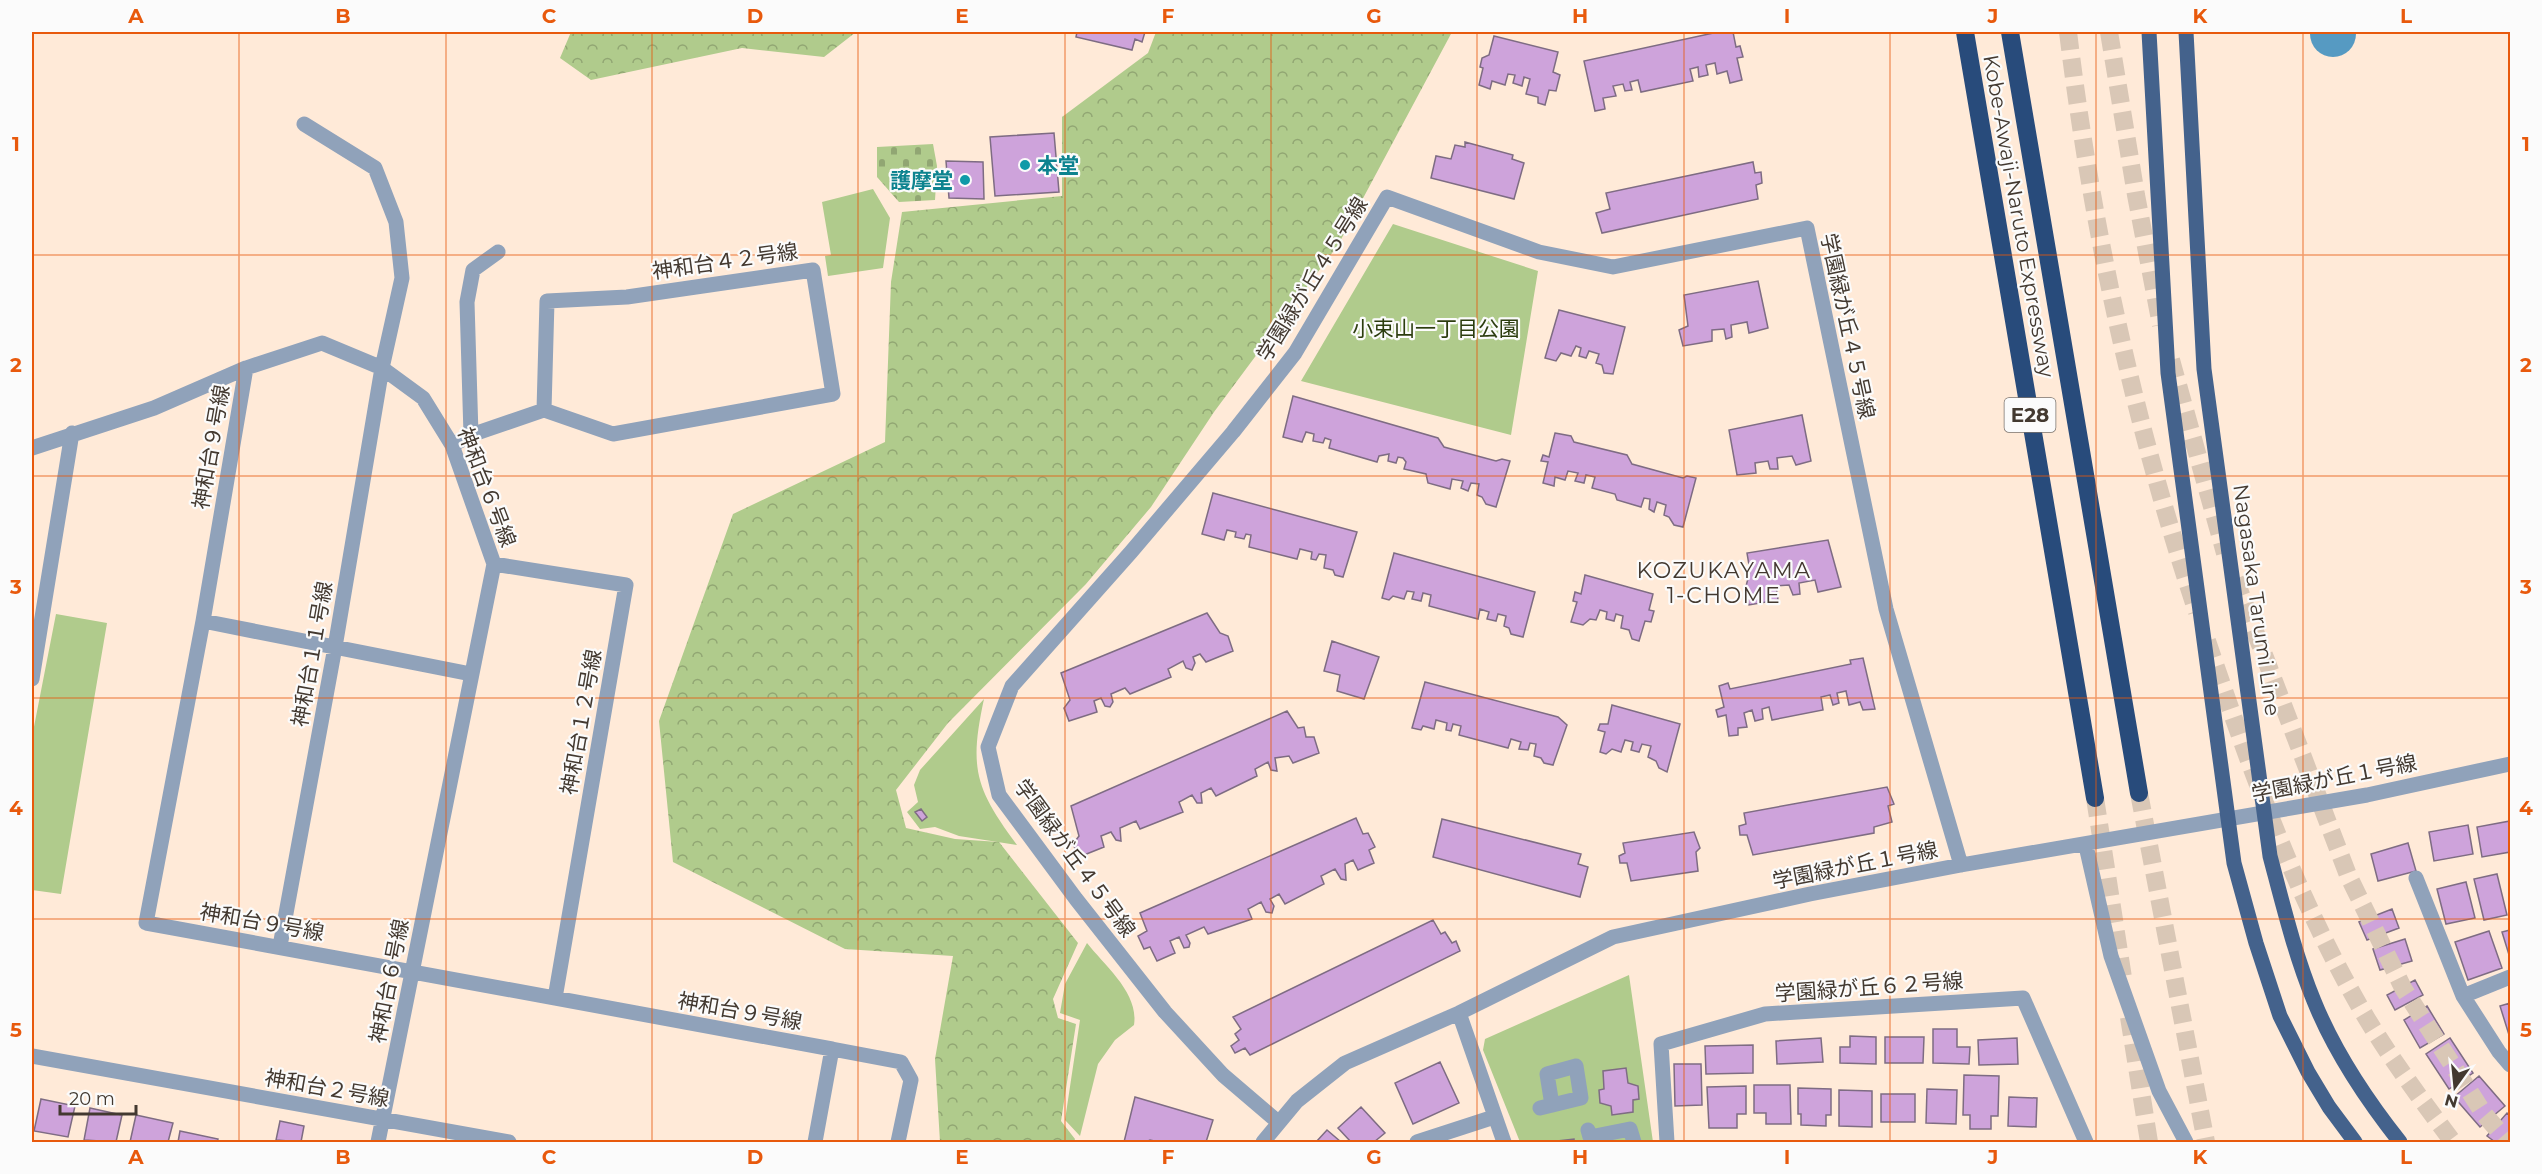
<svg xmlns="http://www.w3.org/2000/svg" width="2542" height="1174" font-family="Montserrat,'Noto Sans JP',sans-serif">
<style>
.green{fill:#b0cb8c}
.forest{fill:url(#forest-crowns)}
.cemetery{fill:url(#cemetery-stones)}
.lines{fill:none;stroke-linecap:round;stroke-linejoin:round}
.river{stroke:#569ac2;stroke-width:46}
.building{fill:#cea3db;stroke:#7e6c83;stroke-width:1.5}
.highway-tunnel{stroke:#d9c7b6;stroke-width:18;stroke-dasharray:18 9;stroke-linecap:butt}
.minor{stroke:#90a2ba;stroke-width:15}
.major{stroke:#44628c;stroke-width:15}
.highway{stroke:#284b7b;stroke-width:18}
.grid{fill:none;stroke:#e8590c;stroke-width:1.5;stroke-opacity:0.55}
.culture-dot{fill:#0f9aa8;stroke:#fbfbfb;stroke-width:2}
.labels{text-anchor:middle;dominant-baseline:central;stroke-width:4.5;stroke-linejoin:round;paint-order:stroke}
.shield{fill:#fbfbfb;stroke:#7a736d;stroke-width:1.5}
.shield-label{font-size:20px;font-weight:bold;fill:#433930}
.culture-label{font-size:21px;font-weight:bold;fill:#0d838f;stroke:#fbfbfb;text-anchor:start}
.street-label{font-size:21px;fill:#433930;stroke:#fbfbfb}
.park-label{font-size:21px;fill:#2c3d0e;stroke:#fbfbfb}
.neighbourhood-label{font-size:22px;letter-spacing:1.5px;fill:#433930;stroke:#fbfbfb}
.neatline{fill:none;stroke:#e8590c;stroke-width:2}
.grid-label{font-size:20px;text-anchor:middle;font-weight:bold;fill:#e8590c}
</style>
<defs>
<pattern id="forest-crowns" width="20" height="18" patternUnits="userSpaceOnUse" patternTransform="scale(1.5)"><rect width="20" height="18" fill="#b0cb8c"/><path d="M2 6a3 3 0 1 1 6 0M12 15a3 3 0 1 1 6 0" fill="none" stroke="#91a673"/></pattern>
<pattern id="cemetery-stones" width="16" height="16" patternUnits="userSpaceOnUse" patternTransform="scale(1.5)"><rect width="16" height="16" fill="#b0cb8c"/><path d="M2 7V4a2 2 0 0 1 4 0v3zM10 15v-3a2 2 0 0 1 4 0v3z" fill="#91a673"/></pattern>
</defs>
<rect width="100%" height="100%" fill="#ffead8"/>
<path class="green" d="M873,189L890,218L883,268L828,276L825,256L831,255L822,202Z
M1393,224L1538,271L1511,435L1301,381Z
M56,614L107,623L61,894L32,890V737Z
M984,699C969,768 975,788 1017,845L959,836L935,827L920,829L907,812L918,802L914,785L920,770Z
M1087,943C1105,966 1139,993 1134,1025L1115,1040L1098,1064L1080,1136L1065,1120L1080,1020L1060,1013L1065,984Z
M1629,975L1653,1142H1520L1483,1050L1485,1039Z"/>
<path class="forest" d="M571,32H856L824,57L742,48L591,80L560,58Z
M1156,32H1452L1338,245L1214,412L1151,507L1086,584L948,723L896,790L906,828L955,839L999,842L1078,943L1053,999L1058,1018L1076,1024L1061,1121L1075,1139L1074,1142H940L935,1059L953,956L845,949L673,862L659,721L733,514L885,442L891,282L902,212L1062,196V117L1148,53Z"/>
<path class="cemetery" d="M933,144L937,166L935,200L899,202L877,177V147Z"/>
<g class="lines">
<path class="river" d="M2333,32V34"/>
</g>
<path class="building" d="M1077,32H1145L1142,42L1135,39L1132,50L1076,37Z
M1718,32H1733L1736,47L1740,46L1743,57L1737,58L1742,80L1730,83L1727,71L1717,74L1715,63L1706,65L1708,75L1699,77L1698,67L1690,69L1693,81L1641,92L1638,80L1630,82L1632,90L1625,91L1623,84L1613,86L1616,96L1603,98L1605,109L1595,111L1584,61Z
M1494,36L1558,52L1553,72L1560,75L1556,91L1549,90L1545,105L1538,103V97L1526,94L1530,79L1524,77L1522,86L1513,83L1515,75L1508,74L1505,85L1492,81L1490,89L1479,85L1483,68L1480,67L1482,58L1489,55Z
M1054,133L1059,192L995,196L990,137Z
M1465,142L1513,155L1512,159L1524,163L1514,199L1431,178L1436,156L1451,159L1455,145L1465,147Z
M946,161L983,162L984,199L949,198Z
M1753,162L1755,173L1761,172L1762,183L1756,185L1758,199L1602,233L1596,213L1610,209L1606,193Z
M1758,281L1768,328L1749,333L1747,322L1731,325L1732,337L1726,339L1724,329L1712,330V341L1683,346L1679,330L1688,326L1684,295Z
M1559,310L1625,327L1613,374L1604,373L1602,365L1596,363L1599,354L1589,351L1586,358L1579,356L1581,348L1576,346L1571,356L1561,353L1556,361L1545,358Z
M1293,396L1438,438L1444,447L1496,461L1502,459L1510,461L1496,507L1486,504L1482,497L1477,495L1479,484L1471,483L1468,491L1461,488L1463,481L1452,479L1450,489L1428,483L1426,474L1404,469L1406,462L1403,458L1398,457L1396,463L1388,461L1389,454L1379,456L1377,462L1329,448L1331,440L1325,438L1323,443L1313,441L1314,434L1306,432L1302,442L1283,437Z
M1802,415L1811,461L1796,465L1792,456L1777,458L1778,469H1770L1768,461L1755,463L1756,473L1737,475L1729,430Z
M1555,433L1571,436L1574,442L1627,455L1632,464L1683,478L1687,476L1696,478L1683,527L1674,525L1669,517L1664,515L1666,505L1657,502L1654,512L1649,509L1650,499L1644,498L1641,507L1617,500L1615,494L1592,488L1595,477L1586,475L1584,483L1575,481L1578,473L1568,471L1565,480L1555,477L1554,486L1543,483L1548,462L1541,461L1543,455L1549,457Z
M1213,493L1357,532L1343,577L1335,575L1333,570L1324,568L1326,555L1319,554L1316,560L1311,559L1312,552L1300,549L1297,559L1249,547L1251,535L1246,534L1244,539L1235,537L1236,532L1227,530L1224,540L1202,534Z
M1828,540L1841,587L1818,592L1815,580L1799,583L1800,594L1793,595L1789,585L1776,586L1778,600L1749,605L1745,590L1750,571L1747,553Z
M1394,553L1535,592L1523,637L1511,634L1509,628L1504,626L1506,616L1498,614L1496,621L1487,619L1489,612L1480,609L1478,619L1429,606L1431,595L1423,593L1421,601L1412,599L1414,592L1407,591L1404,599L1393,596L1389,600L1382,598Z
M1585,575L1653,594L1649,610L1654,611L1651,622L1645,621L1639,641L1632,639L1629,630L1621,628L1623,616L1616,614L1614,621L1606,619L1607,612L1600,610L1596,620L1590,619L1583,625L1571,622L1577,602L1573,601L1575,592L1581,594Z
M1207,613L1220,633L1228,636L1233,651L1206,662L1200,654L1193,657L1195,663L1192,670L1186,668L1183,661L1168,669L1171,677L1130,694L1125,688L1111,694L1113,702L1110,707L1105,706L1101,698L1094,701L1097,712L1069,721L1064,708L1070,700L1061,673Z
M1332,641L1379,657L1364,699L1337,691L1340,675L1324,671Z
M1863,658L1875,709L1863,710L1860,702L1849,705L1846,691L1837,693L1839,703L1833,705L1830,695L1821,697L1823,710L1772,720L1769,707L1762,709L1763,719L1755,721L1752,710L1744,713L1747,727L1738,728V735L1729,736L1726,715L1718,717L1716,710L1724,707L1719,686L1728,683L1730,689L1851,664L1850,660Z
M1425,682L1558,717L1567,725L1553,765L1544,763L1541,758L1534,756L1536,744L1530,743L1528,750L1519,749L1521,742L1511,739L1508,748L1459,735L1461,726L1453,724L1451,731L1446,730L1447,723L1436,720L1434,729L1423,726L1421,730L1412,728Z
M1612,705L1680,724L1667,772L1659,768L1656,761L1648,757L1651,746L1642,744L1639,752L1631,750L1633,742L1625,740L1621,752L1612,749L1606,754L1600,752L1605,732L1598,730L1600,724H1608Z
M1287,711L1298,728L1304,727L1306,737H1314L1319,753L1293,763L1289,756L1275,758L1277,771L1271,770L1268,762L1255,769L1257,776L1216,796L1211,788L1201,793L1202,803H1197L1192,795L1179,802L1183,812L1140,829L1136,821L1120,828L1121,841L1116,840L1111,832L1101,836L1104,847L1079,857L1073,844L1079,836L1071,806Z
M1887,787L1894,804L1888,806L1892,822L1874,827V833L1753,855L1747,835H1740L1739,826L1746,824L1744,813Z
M921,809L927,817L922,821L915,812Z
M1356,818L1363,834L1368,833L1375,847L1369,850L1374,863L1358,870L1353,860L1345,864L1346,880L1341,879L1335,869L1321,876L1324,884L1285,904L1279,894L1270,899L1274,906L1272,913L1266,912L1261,902L1248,909L1252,919L1208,934L1204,927L1186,935L1190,943L1189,947L1184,948L1179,937L1170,941L1175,953L1157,961L1150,947L1144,949L1138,936L1147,931L1140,913Z
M1442,819L1581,854L1578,864L1588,867L1580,897L1433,857Z
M2510,821V852L2482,857L2477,827Z
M2468,825L2473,854L2434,861L2429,832Z
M1694,832L1700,848L1696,852L1698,871L1631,881L1627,863H1620L1619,856L1625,853L1623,843Z
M2408,843L2416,871L2378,881L2371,854Z
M2497,874L2507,915L2484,920L2474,879Z
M2466,882L2475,918L2446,924L2437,889Z
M2392,909L2399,928L2367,940L2359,922Z
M1433,920L1441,934L1445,932L1452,943L1456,941L1460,951L1250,1055L1245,1048L1235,1053L1231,1046L1239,1040L1235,1034L1241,1029L1233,1017Z
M2510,930V958L2502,932Z
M2489,931L2502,968L2468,980L2455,942Z
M2405,939L2412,961L2380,970L2373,949Z
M2415,980L2423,995L2395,1010L2387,995Z
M2510,1003V1038L2500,1006Z
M2427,1006L2444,1034L2420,1048L2404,1020Z
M1933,1029H1957V1047H1970L1969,1064L1933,1063Z
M1850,1036L1876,1037V1064L1840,1063V1047H1850Z
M1885,1037H1924L1923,1063H1885Z
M1821,1038L1823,1062L1777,1064L1776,1041Z
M2017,1038L2018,1064L1979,1065L1978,1040Z
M2450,1038L2473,1073L2449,1089L2426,1054Z
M1753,1045V1073L1706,1074L1705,1046Z
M1440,1062L1459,1103L1413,1124L1395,1083Z
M1674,1064H1701L1702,1105L1675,1106Z
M1626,1068L1628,1083L1638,1086L1639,1099L1633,1100V1112L1612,1115L1611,1106L1600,1103L1599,1090L1604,1089L1603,1071Z
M1964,1075L1999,1076L1998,1116H1991V1129H1970V1115H1963Z
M2479,1076L2505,1106L2480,1127L2454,1097Z
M1754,1085H1790L1791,1124H1766V1113H1754Z
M1746,1086V1114H1737V1128H1709L1707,1087Z
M1798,1088L1831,1089V1115H1826V1126L1801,1125V1114H1798Z
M1927,1089L1957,1090L1956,1124L1926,1123Z
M1839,1090L1872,1091V1127L1839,1126Z
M1881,1094H1915V1122H1881Z
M1135,1097L1213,1120L1206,1142H1159L1150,1140L1146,1142H1124Z
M2009,1097L2037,1098L2036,1127L2008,1126Z
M41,1099L75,1106L68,1137L34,1131Z
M1361,1107L1385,1133L1374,1142H1351L1338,1128Z
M90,1108L122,1115L116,1142L84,1140Z
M2507,1113L2510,1116V1142H2495L2487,1136Z
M136,1115L173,1123L168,1142H130Z
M280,1121L304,1126L301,1142L276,1140Z
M1327,1130L1341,1142H1316Z
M180,1131L218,1139L217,1142H178Z
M1574,1139V1142H1548Z"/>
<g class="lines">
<path class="highway-tunnel" d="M2068,32C2092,228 2134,424 2197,612
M2109,32L2136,195L2161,325
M2171,360L2225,553
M2235,579L2348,875L2403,988L2484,1114L2508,1142
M2207,641C2251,770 2297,901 2367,1019C2393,1062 2423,1102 2453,1142
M2139,793L2206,1142
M2095,798L2124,984
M2129,1017L2149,1142"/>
<path class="minor" d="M246,368L203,621L146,923L832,1049L815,1142
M471,435L467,302L473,270L498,252
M452,445L471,435L544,410L547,301L627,297L813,270L833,394L613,434L544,410
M32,448L154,408L246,368L322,343L382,368L423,398L452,445L494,564L378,1142
M494,564L626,585L555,998
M203,621L471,674
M32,679L72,433
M2086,846L2111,956L2159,1091L2186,1142
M2416,878L2463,996
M280,946L335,647L382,368L402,278L396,222L375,168L304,124
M2510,977L2463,996L2499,1052L2510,1065
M1459,1013L1504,1142
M832,1049L901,1062L911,1080L898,1142
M32,1056L509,1142
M1540,1108L1581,1098L1576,1066L1547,1074L1552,1105
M1278,1122L1223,1075L1165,1012L1076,899L999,795L988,747L1012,686L1131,552L1233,432L1295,353L1387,197L1539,252L1613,267L1807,228L1886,609L1961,865
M1588,1130L1590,1137L1630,1129L1634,1142
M1263,1142L1297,1101L1345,1063L1459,1013L1613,937L1810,894L1961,865L2367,795L2510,764
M1417,1142L1494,1117
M1667,1142L1661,1044L1765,1014L2023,998L2086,1142"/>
<path class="major" d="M2149,32L2168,373L2234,863L2256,943L2280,1016L2308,1072L2329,1107L2355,1142
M2186,32L2204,369L2270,856C2283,905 2295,955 2314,1001C2335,1053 2366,1099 2400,1142"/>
<path class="highway" d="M1965,32L2095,798
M2010,32L2139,793"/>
</g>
<path class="grid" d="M239,32V1142M446,32V1142M652,32V1142M858,32V1142M1065,32V1142M1271,32V1142M1477,32V1142M1684,32V1142M1890,32V1142M2096,32V1142M2303,32V1142M32,255H2510M32,476H2510M32,698H2510M32,919H2510"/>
<g class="culture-dot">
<circle cx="1025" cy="165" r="6"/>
<circle cx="965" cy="180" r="6"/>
</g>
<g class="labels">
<rect class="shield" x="2004.5" y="398" width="51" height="34" rx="4.5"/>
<g class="shield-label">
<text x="2030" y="415">E28</text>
</g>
<g class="culture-label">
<text x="1037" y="165">本堂</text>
<text x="953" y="180" text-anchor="end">護摩堂</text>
</g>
<g class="street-label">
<text transform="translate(2019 216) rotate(80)">Kobe-Awaji-Naruto Expressway</text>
<text transform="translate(725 261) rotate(-8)">神和台４２号線</text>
<text transform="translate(1312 279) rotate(-58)">学園緑が丘４５号線</text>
<text transform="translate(1848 326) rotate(78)">学園緑が丘４５号線</text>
<text transform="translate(211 447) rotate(-80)">神和台９号線</text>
<text transform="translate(487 487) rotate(69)">神和台６号線</text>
<text transform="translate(2257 600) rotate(82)">Nagasaka Tarumi Line</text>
<text transform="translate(312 654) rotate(-80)">神和台１１号線</text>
<text transform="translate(581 722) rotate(-80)">神和台１２号線</text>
<text transform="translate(2334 778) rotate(-11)">学園緑が丘１号線</text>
<text transform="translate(1075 858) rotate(54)">学園緑が丘４５号線</text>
<text transform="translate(1855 865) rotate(-11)">学園緑が丘１号線</text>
<text transform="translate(262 922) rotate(10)">神和台９号線</text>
<text transform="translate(389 981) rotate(-79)">神和台６号線</text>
<text transform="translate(1869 987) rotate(-4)">学園緑が丘６２号線</text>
<text transform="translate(740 1011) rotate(10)">神和台９号線</text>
<text transform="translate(327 1088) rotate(10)">神和台２号線</text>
</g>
<g class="park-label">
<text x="1436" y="328">小束山一丁目公園</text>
</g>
<g class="neighbourhood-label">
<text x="1724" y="570">KOZUKAYAMA<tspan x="1724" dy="25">1-CHOME</tspan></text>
</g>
</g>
<rect width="2542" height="1174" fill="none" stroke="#fbfbfb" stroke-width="66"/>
<g transform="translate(2455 1087) rotate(195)" stroke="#fbfbfb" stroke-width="4.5" paint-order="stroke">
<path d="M0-4.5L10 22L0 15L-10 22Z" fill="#433930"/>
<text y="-9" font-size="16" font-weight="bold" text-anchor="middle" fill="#433930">N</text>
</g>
<path d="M60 1105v9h76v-9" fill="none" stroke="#433930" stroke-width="3"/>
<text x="69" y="1105" font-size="18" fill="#433930" stroke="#fbfbfb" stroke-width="4.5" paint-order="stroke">20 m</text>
<rect x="33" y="33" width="2476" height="1108" class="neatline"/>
<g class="grid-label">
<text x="136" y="23">A</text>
<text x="343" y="23">B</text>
<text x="549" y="23">C</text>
<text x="755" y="23">D</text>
<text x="962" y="23">E</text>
<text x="1168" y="23">F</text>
<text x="1374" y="23">G</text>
<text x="1580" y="23">H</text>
<text x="1787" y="23">I</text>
<text x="1993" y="23">J</text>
<text x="2200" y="23">K</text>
<text x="2406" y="23">L</text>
<text x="16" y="151">1</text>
<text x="2526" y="151">1</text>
<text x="16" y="372">2</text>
<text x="2526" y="372">2</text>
<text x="16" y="594">3</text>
<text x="2526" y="594">3</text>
<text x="16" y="815">4</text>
<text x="2526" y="815">4</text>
<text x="16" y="1037">5</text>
<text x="2526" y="1037">5</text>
<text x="136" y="1164">A</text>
<text x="343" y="1164">B</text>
<text x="549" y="1164">C</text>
<text x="755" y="1164">D</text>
<text x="962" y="1164">E</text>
<text x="1168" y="1164">F</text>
<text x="1374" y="1164">G</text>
<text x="1580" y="1164">H</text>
<text x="1787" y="1164">I</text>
<text x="1993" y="1164">J</text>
<text x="2200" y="1164">K</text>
<text x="2406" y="1164">L</text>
</g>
</svg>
